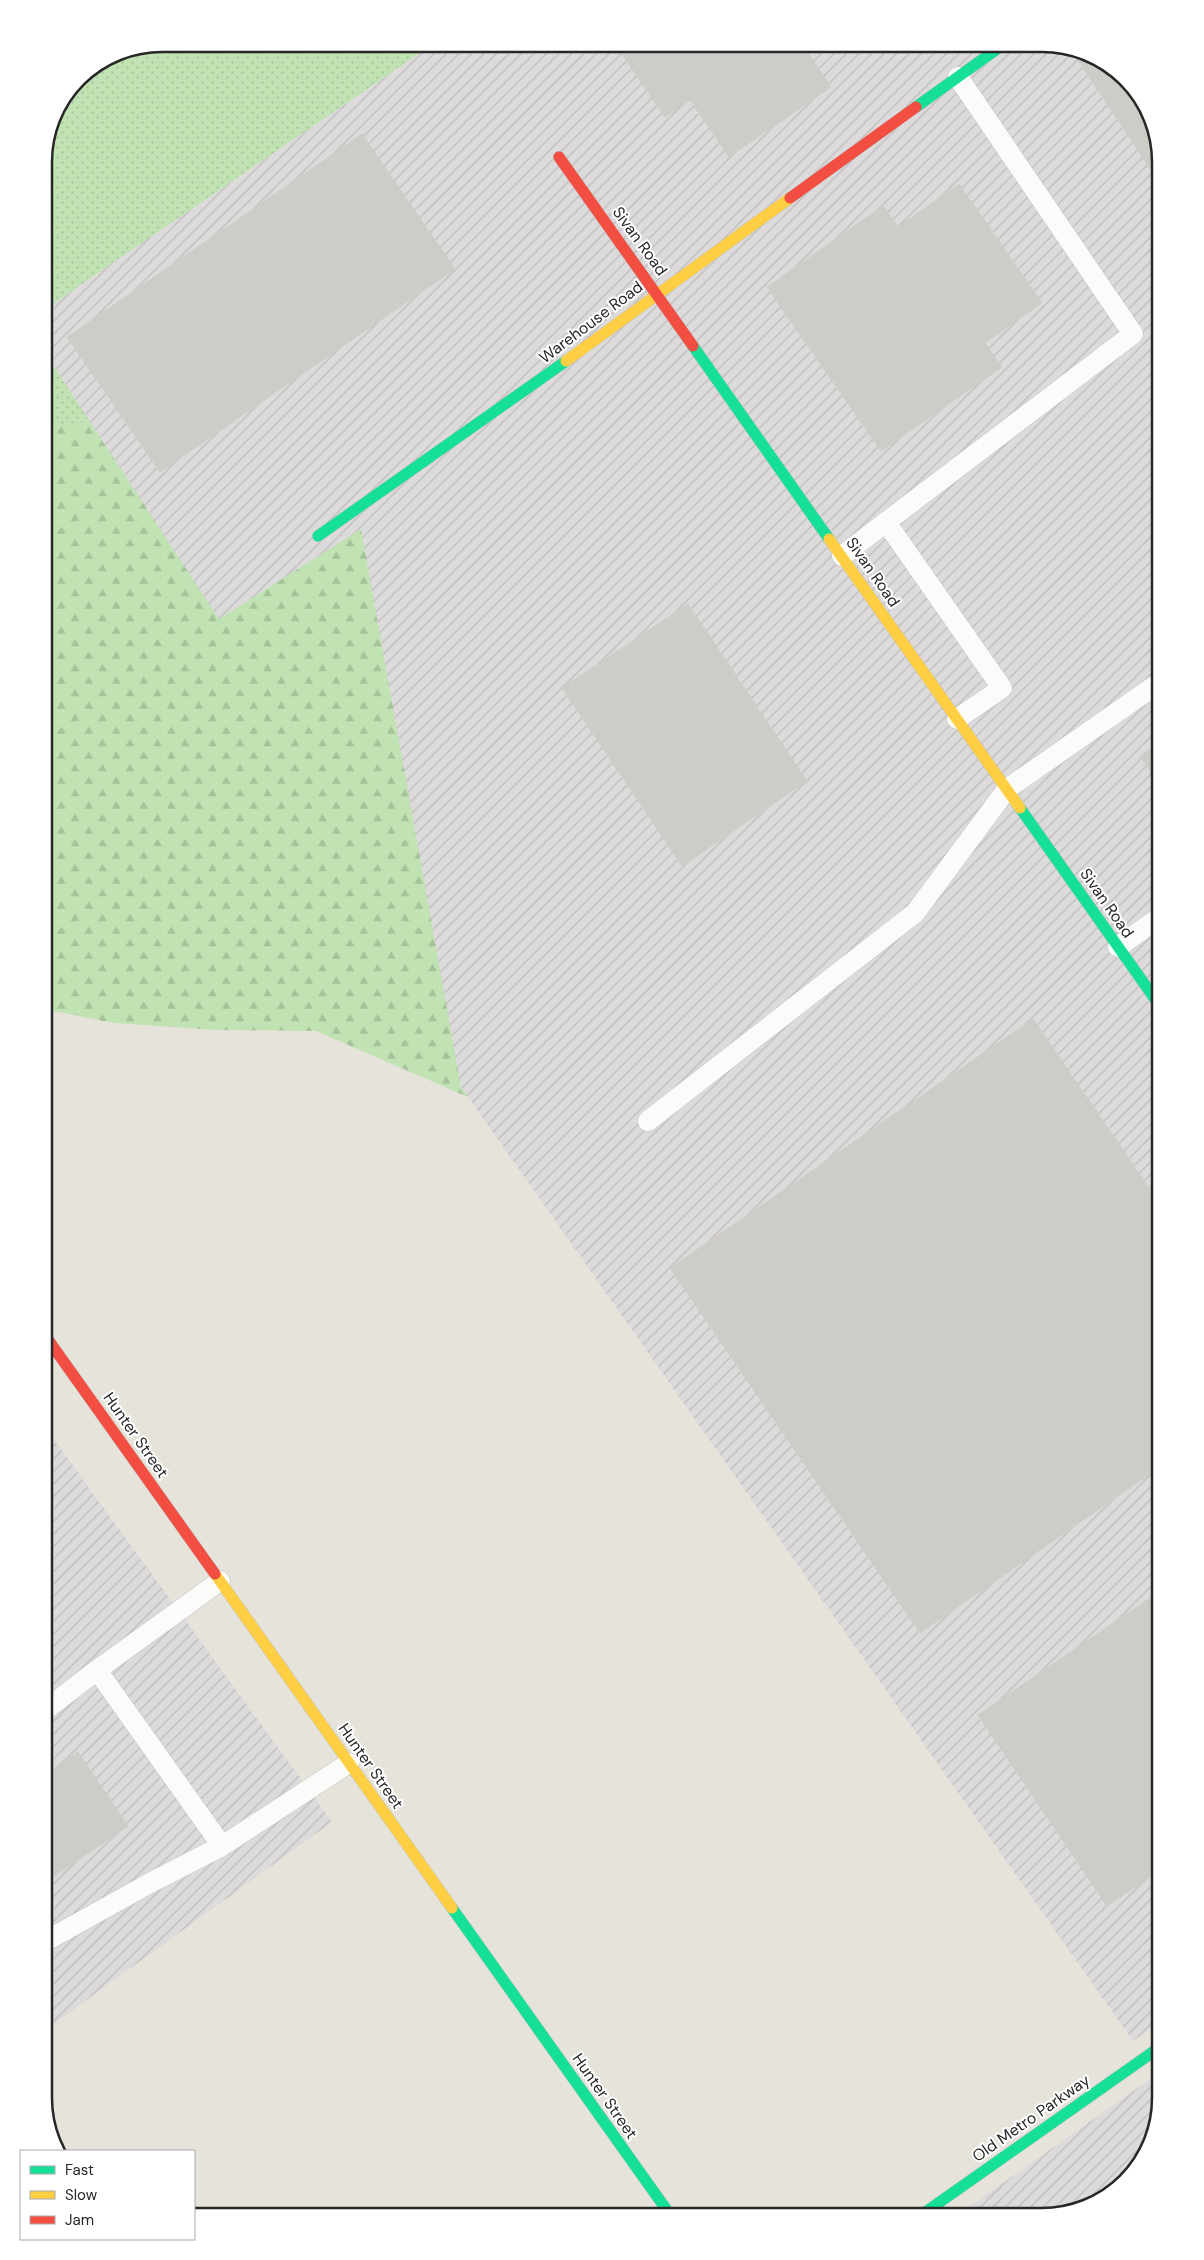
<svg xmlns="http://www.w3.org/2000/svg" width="1204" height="2260" font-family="'DM Sans',sans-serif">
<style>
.industrial{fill:url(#industrial-furrows)}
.grass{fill:url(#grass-dots)}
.forest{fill:url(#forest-firs)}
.building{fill:#ceccc7;stroke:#d1cec8}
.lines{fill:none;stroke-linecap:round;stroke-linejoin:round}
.lane-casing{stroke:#c3c2c1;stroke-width:21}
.fast-casing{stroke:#c3c2c1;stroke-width:12}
.slow-casing{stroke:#c3c2c1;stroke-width:12}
.jam-casing{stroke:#c3c2c1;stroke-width:12}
.lane{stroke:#fbfbfa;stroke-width:20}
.fast{stroke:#16e098;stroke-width:11}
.slow{stroke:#ffcf43;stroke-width:11}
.jam{stroke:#f24e42;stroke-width:11}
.labels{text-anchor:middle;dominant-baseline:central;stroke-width:4;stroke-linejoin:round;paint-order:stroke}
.street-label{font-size:16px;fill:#272727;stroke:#fff}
.rim{fill:none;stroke:#272727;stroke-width:2.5}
</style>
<defs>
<pattern id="industrial-furrows" width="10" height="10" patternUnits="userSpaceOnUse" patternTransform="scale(1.25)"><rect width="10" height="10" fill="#dcdadb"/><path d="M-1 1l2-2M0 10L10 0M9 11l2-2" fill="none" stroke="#bdbbbc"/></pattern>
<pattern id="grass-dots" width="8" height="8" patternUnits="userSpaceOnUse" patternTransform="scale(1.25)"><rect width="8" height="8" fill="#c1e2b3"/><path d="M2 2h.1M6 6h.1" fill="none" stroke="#a6c29a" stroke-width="1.8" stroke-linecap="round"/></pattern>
<pattern id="forest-firs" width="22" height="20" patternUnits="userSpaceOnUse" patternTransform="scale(1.25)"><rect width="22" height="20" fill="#c1e2b3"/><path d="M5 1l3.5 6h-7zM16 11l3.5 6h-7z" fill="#a6c29a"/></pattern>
</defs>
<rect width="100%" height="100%" fill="#e6e3db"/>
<path class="industrial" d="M433,44H1050L1108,64L1151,117L1160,162V2030L1156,2025L1133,2041L461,1087L44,396V310Z
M44,1426L332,1822L44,2031Z
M1160,2072V2098L1140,2163L1087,2207L1042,2216H956Z"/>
<path class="grass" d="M162,44H433L44,310V155L53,117L79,78L117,53Z
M44,351L90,422L44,426Z"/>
<path class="forest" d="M90,422L219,619L361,529L461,1087L468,1097L316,1031L217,1030L114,1023L44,1009V426Z"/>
<path class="building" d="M615,44H802L831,87L729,157L690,100L665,117Z
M1082,55L1108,64L1151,117L1160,162V183L1077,59Z
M362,134L455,269L160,472L67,337Z
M959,184L1042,303L985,343L1002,367L881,451L767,287L883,206L898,227Z
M688,604L807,781L682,866L562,688Z
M1160,742V786L1140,756Z
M1033,1019L1160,1204V1467L920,1633L670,1268Z
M1160,1591V1870L1107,1906L978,1715Z
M78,1752L128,1826L44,1883V1775Z"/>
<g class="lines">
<g class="lane-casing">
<path id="lane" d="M886,522L1133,334L958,77
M842,556L886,522L1002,688L957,719
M1118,947L1160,917
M648,1121L915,913L1007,789L1160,682
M220,1581L97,1670L222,1846L349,1763
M44,1711L97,1670
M44,1942L150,1883L222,1846"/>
</g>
<g class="fast-casing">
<path id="fast" d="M916,107L1004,44
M693,346L829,539
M318,536L566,361
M1020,808L1160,1006
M452,1908L671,2216
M920,2216L1160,2047"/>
</g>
<g class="slow-casing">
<path id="slow" d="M566,361L790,198
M829,539L1020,808
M215,1574L452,1908"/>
</g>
<g class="jam-casing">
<path id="jam" d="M559,157L693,346
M790,198L916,107
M44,1334L215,1574"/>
</g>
<use href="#lane" class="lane"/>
<use href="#fast" class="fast"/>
<use href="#slow" class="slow"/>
<use href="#jam" class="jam"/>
</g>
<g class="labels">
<g class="street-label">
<text transform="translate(640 241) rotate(54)">Sivan Road</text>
<text transform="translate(591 322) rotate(-37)">Warehouse Road</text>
<text transform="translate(873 572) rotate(55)">Sivan Road</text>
<text transform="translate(1107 903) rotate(55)">Sivan Road</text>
<text transform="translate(136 1435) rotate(55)">Hunter Street</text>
<text transform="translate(371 1766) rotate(55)">Hunter Street</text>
<text transform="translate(605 2096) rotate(55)">Hunter Street</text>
<text transform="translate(1031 2118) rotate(-35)">Old Metro Parkway</text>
</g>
</g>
<path d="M0 0H1204V2260H0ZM162 52H1042A110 110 0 0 1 1152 162V2098A110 110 0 0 1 1042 2208H162A110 110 0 0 1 52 2098V162A110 110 0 0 1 162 52Z" fill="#fff" fill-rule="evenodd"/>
<path class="rim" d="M162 52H1042A110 110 0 0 1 1152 162V2098A110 110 0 0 1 1042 2208H162A110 110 0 0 1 52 2098V162A110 110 0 0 1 162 52Z"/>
<rect x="20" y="2150" width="175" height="90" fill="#ffffff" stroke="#a9a9a9"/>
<rect x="30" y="2166" width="25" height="8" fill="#16e098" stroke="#a9a9a9"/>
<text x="65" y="2175" font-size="15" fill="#272727">Fast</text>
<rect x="30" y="2191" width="25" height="8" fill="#ffcf43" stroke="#a9a9a9"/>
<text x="65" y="2200" font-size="15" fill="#272727">Slow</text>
<rect x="30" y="2216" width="25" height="8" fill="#f24e42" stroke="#a9a9a9"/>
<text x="65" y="2225" font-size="15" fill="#272727">Jam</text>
</svg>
